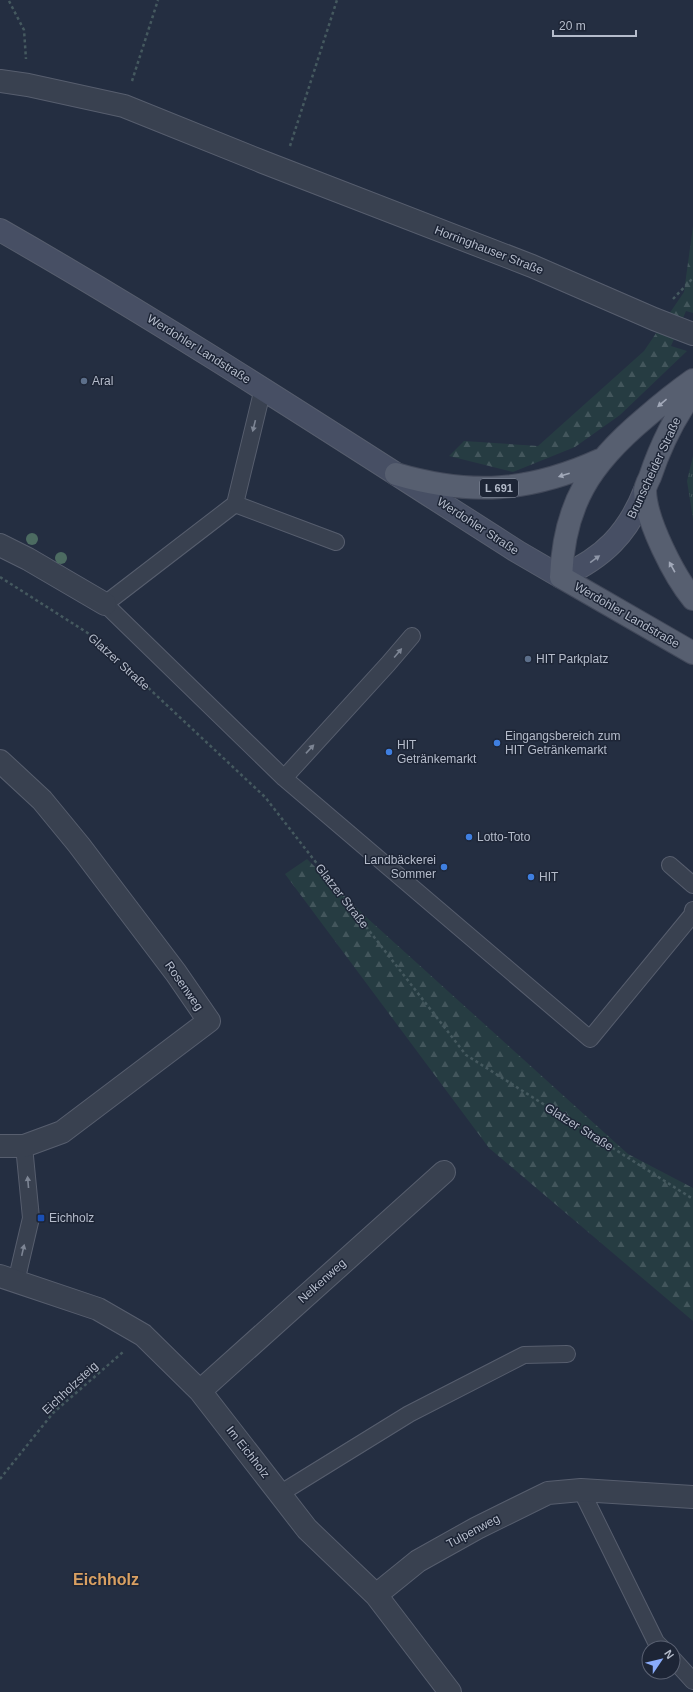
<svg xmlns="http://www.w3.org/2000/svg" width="693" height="1692" font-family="Helvetica,sans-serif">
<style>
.grass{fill:url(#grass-tufts)}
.forest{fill:url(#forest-firs)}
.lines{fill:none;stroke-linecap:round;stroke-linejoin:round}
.service-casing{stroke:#575e6e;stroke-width:18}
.minor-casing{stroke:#575e6e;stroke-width:24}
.secondary-casing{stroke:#575e6e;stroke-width:24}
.primary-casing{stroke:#42495a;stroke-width:24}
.path{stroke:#45595f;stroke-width:2.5;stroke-dasharray:3 3;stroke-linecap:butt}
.service{stroke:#394150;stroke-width:16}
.minor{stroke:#394150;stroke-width:22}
.secondary{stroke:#474f64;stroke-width:22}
.primary{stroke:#575f70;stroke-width:22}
.tree{fill:#4c6b61}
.oneway{fill:#a2a9b9}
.oneway2{fill:#7d8594}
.oneway3{fill:#8e96a7}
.service-dot{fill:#5c6f8a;stroke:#1d2536;stroke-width:1.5}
.shop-dot{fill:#3f7fe0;stroke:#1d2536;stroke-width:1.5}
.transit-dot{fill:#1a4fb4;stroke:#1d2536;stroke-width:1.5}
.labels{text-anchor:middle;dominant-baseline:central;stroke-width:3;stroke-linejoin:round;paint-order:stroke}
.shield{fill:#1d2536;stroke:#878f9e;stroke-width:1}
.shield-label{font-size:11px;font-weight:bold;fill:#b5bccb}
.street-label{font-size:12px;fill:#b5bccb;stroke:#1d2536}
.poi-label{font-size:12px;fill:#b5bccb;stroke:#1d2536;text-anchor:start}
.district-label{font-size:16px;font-weight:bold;fill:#d9a062;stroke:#1d2536}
</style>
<defs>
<pattern id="grass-tufts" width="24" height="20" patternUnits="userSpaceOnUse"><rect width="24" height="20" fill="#263c42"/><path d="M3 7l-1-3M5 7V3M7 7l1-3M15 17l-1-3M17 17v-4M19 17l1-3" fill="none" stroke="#43565c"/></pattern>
<pattern id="forest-firs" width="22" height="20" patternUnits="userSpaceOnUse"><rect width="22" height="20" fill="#263c42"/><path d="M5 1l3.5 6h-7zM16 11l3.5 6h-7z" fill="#43565c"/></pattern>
</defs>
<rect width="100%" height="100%" fill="#242e41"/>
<path class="grass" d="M693,456V519L687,481Z"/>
<path class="forest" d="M693,226V313L686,311L671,346L687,351L620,415L575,447L513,472L449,456L464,441L538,446L644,351L684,292Z
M307,859L365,916L628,1154L693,1188V1321L489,1148L285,874Z"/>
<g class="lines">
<g class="service-casing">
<path id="service" d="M235,504L263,388
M336,542L235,504L105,604L284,778L590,1039L692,915L693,910
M284,778L388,664L412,636
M670,865L693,885
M16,1282L31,1218L24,1146
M581,1490L656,1642L662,1648
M281,1493L409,1414L524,1355L567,1354
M673,1659L693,1681"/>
</g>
<g class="minor-casing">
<path id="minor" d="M0,81L28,85L124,106L263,162L532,266L654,319L693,334
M0,545L28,559L105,604
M0,761L42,800L79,845L176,973L209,1021L62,1132L24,1146H0
M0,1276L98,1309L143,1335L200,1391L307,1529L376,1595L450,1692
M200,1391L444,1172
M376,1595L418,1561L477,1528L548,1493L581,1490L693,1497"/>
</g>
<g class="secondary-casing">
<path id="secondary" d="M0,230C177,331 347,443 518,552L561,577C603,558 628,534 645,490"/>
</g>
<g class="primary-casing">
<path id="primary" d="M693,380C676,392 660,405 645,418C590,464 564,504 561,577L693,653
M693,392C674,418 660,447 650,477C648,481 645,487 645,491C646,521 674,576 693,599
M396,474C471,496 529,492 600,460"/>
</g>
<path class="path" d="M9,1L24,30L26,59
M132,81L158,0
M290,146L337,0
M673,299L693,278
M0,577L94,637L265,797L466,1055L693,1199
M0,1479L53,1413L123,1352"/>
<use href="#service" class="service"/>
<use href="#minor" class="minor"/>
<use href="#secondary" class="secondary"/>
<use href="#primary" class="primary"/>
</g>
<g class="tree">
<circle cx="32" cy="539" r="6"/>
<circle cx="61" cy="558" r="6"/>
</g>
<defs><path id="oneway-solid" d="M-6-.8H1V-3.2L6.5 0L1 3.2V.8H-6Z"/></defs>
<g class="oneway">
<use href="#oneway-solid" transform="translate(662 403) rotate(140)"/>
<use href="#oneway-solid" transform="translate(564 475) rotate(162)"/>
<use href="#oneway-solid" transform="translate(672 567) rotate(-119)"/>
</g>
<g class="oneway2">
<use href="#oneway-solid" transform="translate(254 426) rotate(104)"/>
<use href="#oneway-solid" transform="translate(398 653) rotate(-50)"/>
<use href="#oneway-solid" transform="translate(310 749) rotate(-47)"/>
<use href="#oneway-solid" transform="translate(28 1182) rotate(-95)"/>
<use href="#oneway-solid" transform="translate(23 1250) rotate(-77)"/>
</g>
<use class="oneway3" href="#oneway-solid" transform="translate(595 559) rotate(-36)"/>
<g class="service-dot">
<circle cx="84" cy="381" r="4"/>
<circle cx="528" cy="659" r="4"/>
</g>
<g class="shop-dot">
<circle cx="497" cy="743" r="4"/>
<circle cx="389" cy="752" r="4"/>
<circle cx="469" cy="837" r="4"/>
<circle cx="444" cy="867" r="4"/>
<circle cx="531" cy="877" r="4"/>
</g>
<rect class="transit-dot" x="37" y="1214" width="8" height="8" rx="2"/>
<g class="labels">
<rect class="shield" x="480" y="479" width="38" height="18" rx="3"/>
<g class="shield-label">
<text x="499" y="488">L 691</text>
</g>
<g class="street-label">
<text transform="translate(489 250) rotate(21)">Horringhauser Straße</text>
<text transform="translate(199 349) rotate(32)">Werdohler Landstraße</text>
<text transform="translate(654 468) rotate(-65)">Brunscheider Straße</text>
<text transform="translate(478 526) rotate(33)">Werdohler Straße</text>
<text transform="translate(627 615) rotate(30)">Werdohler Landstraße</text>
<text transform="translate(119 662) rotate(42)">Glatzer Straße</text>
<text transform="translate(342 896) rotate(52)">Glatzer Straße</text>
<text transform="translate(184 986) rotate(55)">Rosenweg</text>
<text transform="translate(579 1127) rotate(32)">Glatzer Straße</text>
<text transform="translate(322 1281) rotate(-42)">Nelkenweg</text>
<text transform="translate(70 1388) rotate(-43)">Eichholzsteig</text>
<text transform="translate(248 1452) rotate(52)">Im Eichholz</text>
<text transform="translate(473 1531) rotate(-28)">Tulpenweg</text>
</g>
<g class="poi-label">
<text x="92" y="381">Aral</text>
<text x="536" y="659">HIT Parkplatz</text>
<text x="505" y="736">Eingangsbereich zum<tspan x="505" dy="14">HIT Getränkemarkt</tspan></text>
<text x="397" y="745">HIT<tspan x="397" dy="14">Getränkemarkt</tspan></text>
<text x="477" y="837">Lotto-Toto</text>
<text x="436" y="860" text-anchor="end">Landbäckerei<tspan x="436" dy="14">Sommer</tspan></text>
<text x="539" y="877">HIT</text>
<text x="49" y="1218">Eichholz</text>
</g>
<g class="district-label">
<text x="106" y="1579">Eichholz</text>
</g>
</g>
<g transform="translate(661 1660) rotate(55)"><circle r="19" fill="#1d2536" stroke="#5a6172"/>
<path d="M0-3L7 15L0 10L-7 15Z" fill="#8aacfb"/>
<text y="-6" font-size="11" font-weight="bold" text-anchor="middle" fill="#b5bccb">N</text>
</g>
<path d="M553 30v6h83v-6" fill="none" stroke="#b5bccb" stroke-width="2"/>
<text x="559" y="30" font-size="12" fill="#b5bccb" stroke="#1d2536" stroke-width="3" paint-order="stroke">20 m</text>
</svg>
